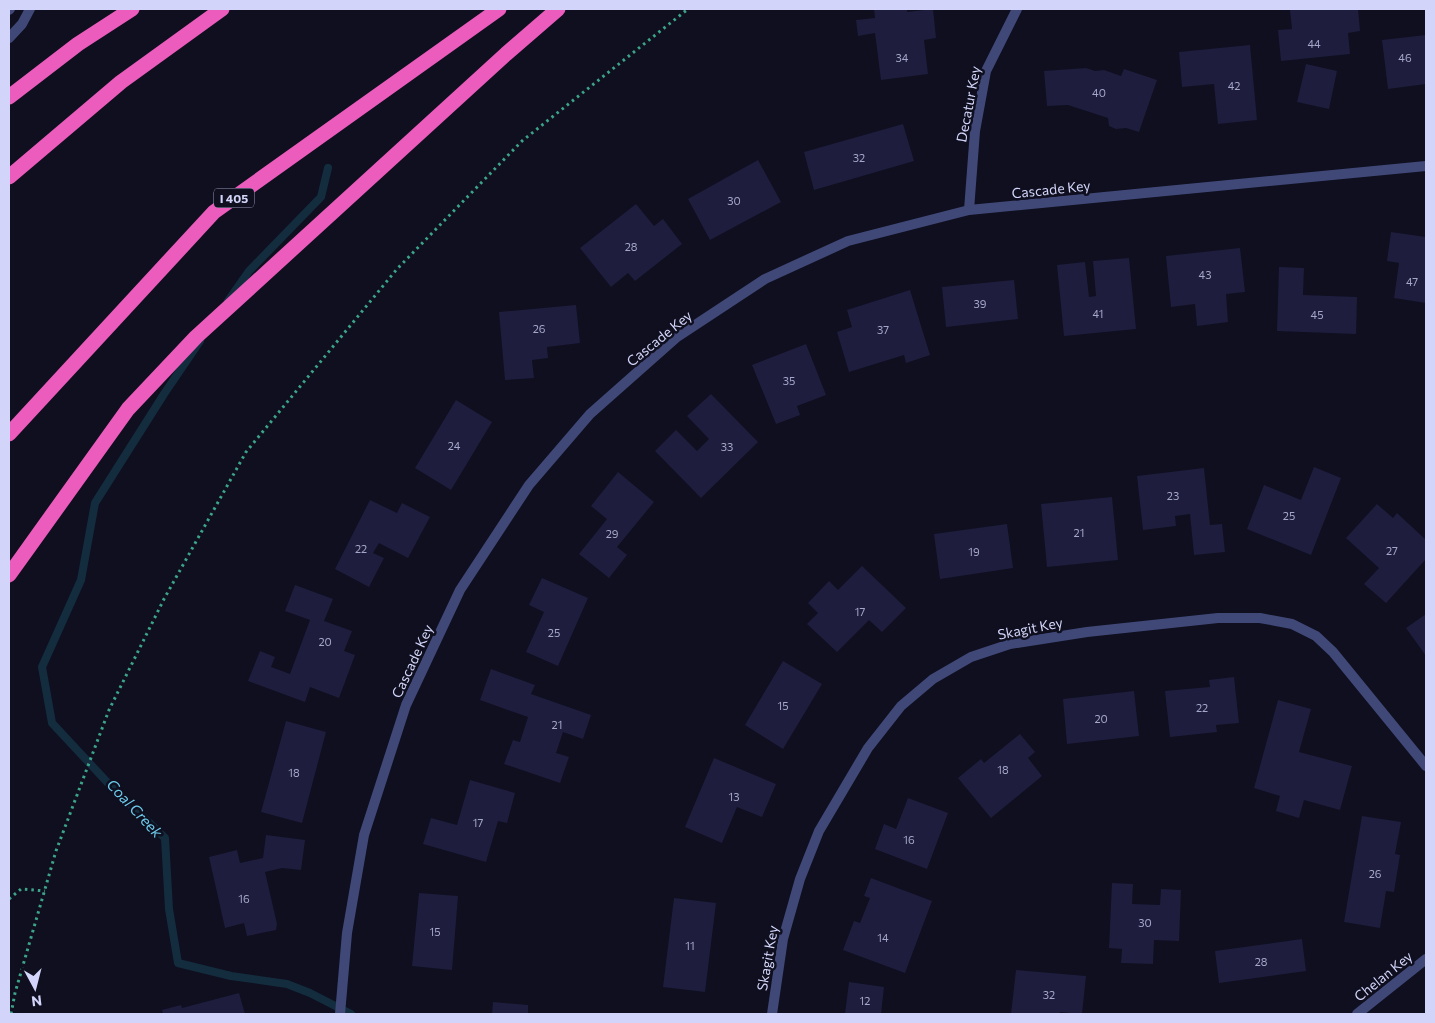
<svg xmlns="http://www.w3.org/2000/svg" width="1435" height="1023" font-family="Commissioner,sans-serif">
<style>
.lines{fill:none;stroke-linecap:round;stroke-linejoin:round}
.stream{stroke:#132d3f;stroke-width:8}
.building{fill:#1e1d3d}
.path{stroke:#3ca489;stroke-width:3;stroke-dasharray:2.5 4;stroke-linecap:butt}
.minor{stroke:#404878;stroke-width:10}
.tertiary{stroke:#404878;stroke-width:10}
.motorway{stroke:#eb5cbc;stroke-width:15}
.labels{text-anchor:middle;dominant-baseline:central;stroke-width:5;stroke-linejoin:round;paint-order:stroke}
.number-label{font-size:11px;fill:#a5a7ca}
.shield{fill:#0f0f1f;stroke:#989ab8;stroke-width:1}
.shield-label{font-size:12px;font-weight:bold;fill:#d2d5f9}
.street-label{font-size:14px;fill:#d2d5f9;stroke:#0f0f1f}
.water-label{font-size:15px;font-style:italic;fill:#6dcbed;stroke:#0f0f1f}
</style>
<rect width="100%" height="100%" fill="#0f0f1f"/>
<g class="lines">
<path class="stream" d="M228,301L249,271L321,197L328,168
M200,341L164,394L95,503L81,580L42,667L52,723L107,782L165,838L169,909L178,963L231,976L287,984L310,993L351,1014"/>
</g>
<path class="building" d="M874,9H907V12L933,9L936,38L924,40L928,74L881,80L875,33L858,36L856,20L875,18Z
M1301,9H1358L1360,31L1348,33L1350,54L1281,61L1278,30L1292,29L1290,10Z
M1426,35V84L1388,89L1382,40Z
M1250,45L1257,120L1218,124L1214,84L1182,87L1179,52Z
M1306,64L1337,71L1329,109L1297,102Z
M1086,68L1095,71L1104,70L1121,76L1124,69L1157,80L1139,132L1126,128L1116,129L1109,126L1108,118L1068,105L1047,106L1044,71Z
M903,124L914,161L814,190L804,152Z
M758,160L781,202L710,240L688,199Z
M636,204L654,226L663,219L682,244L635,281L628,273L611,287L580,248Z
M1391,232L1426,237V303L1394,298L1399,263L1387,261Z
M1240,248L1245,292L1226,294L1228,322L1197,326L1195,304L1171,307L1166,256Z
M1129,258L1136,329L1064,336L1057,265L1085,262L1089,297L1096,296L1093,261Z
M1279,267L1304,268L1303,295L1357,297L1356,334L1277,331Z
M1014,280L1018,319L946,327L942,287Z
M910,290L930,355L906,363L904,355L849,372L837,332L852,327L847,310Z
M576,305L580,343L547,347L548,358L532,360L534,378L505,380L499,312Z
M806,344L826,395L797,406L800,415L776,424L752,365Z
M711,394L758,442L701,498L655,451L676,430L697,451L709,439L687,416Z
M456,400L492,422L451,490L415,468Z
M1314,467L1341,478L1311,555L1247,529L1264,485L1301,500Z
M1204,468L1210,525L1222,524L1225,552L1194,555L1190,514L1175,516L1176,526L1143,530L1137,476Z
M618,472L654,502L617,547L627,555L609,578L579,554L607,519L591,506Z
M1112,497L1118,560L1047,567L1041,504Z
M370,500L397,513L402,503L430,517L408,558L379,543L373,553L384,558L369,587L335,569Z
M1377,504L1393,518L1397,513L1426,540V559L1386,603L1364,584L1379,568L1346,538Z
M1007,524L1013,568L940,579L934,534Z
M862,566L906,608L882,632L869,620L837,652L807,624L818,613L808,603L829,581L838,590Z
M542,578L588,598L558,666L526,652L544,612L529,605Z
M295,585L333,599L324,621L352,631L344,651L355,655L339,698L310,687L305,702L248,681L260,651L275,657L271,667L290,674L310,620L285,611Z
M1426,614V656L1406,628Z
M783,661L822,684L783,749L745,725Z
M491,669L535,685L531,694L591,715L583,739L563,732L556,753L569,757L560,783L504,764L513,740L520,742L528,717L480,700Z
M1234,677L1239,723L1216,725L1217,732L1170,737L1165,691L1210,687L1209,680Z
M1134,691L1139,736L1067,744L1063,699Z
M1278,700L1311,709L1299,752L1352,766L1340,810L1304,800L1299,818L1276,811L1280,796L1254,788Z
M286,721L326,732L302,823L261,812Z
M1020,734L1035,752L1028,758L1042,776L991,818L958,778L981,759L984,763Z
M714,758L776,784L762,817L737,807L722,843L685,827Z
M470,780L515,793L507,823L498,821L486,862L423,844L431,818L457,825Z
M908,798L948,813L927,869L875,849L884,824L896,829Z
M1362,816L1401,822L1395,854L1400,855L1394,892L1386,891L1380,928L1344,922Z
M266,835L305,840L301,870L282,868L265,872L277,924L276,930L247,936L244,923L225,928L209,857L237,850L240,863L263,858Z
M871,878L932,901L905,973L843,950L854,921L860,923L870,898L864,896Z
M1112,883L1133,884L1132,904L1160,905L1161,889L1181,890L1179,941L1154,940L1153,964L1121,963L1122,949L1109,948Z
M419,893L458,896L452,970L412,966Z
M674,898L716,903L705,992L663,987Z
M1302,939L1306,971L1219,983L1215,951Z
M1016,970L1086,976L1082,1014L1060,1012L1059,1014H1011Z
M849,982L884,987L881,1014H845Z
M239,993L245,1014H163L162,1010L181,1005L182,1008Z
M493,1002L528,1005V1014H492Z"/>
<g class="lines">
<path class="path" d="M9,899L21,889L45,891
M11,1014L15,993L56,851L109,710L164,599L246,452L397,269L522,141L688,9"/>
<path class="minor" d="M969,210L975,131L986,71L1017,9
M340,1014L347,933L364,835L406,705L460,590L529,485L590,414L677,337L765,279L848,241L969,210L1426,166
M772,1014L783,939L800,879L819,831L868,748L901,706L933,679L971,657L1010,644L1087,632L1218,618H1260L1292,624L1316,636L1333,652L1426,766
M1357,1014L1426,959"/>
<path class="tertiary" d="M9,10L10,9
M9,38L22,24L30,9"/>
<path class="motorway" d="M9,97L78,44L132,9
M9,177L121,82L222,9
M9,434L214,212L499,9
M9,575L128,409L196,337L506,54L558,9"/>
</g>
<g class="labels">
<g class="number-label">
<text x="1314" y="43">44</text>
<text x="902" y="57">34</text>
<text x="1405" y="57">46</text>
<text x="1234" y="85">42</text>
<text x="1099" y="92">40</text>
<text x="859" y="157">32</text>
<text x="734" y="200">30</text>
<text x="631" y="246">28</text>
<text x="1205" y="274">43</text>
<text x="1412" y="281">47</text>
<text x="980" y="303">39</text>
<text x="1098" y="313">41</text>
<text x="1317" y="314">45</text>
<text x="539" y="328">26</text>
<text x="883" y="329">37</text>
<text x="789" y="380">35</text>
<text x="454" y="445">24</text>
<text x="727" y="446">33</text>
<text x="1173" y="495">23</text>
<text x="1289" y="515">25</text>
<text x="1079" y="532">21</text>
<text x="612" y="533">29</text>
<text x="361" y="548">22</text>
<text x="1392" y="550">27</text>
<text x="974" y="551">19</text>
<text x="860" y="611">17</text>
<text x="554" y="632">25</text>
<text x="325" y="641">20</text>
<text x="783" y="705">15</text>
<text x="1202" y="707">22</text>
<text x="1101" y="718">20</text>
<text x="557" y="724">21</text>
<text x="1003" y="769">18</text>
<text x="294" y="772">18</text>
<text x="734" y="796">13</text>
<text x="478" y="822">17</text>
<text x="909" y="839">16</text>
<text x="1375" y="873">26</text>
<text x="244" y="898">16</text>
<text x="1145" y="922">30</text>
<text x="435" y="931">15</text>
<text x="883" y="937">14</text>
<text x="690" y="945">11</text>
<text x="1261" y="961">28</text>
<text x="1049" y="994">32</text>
<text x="865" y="1000">12</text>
</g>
<rect class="shield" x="214" y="188.5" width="40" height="19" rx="4"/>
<g class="shield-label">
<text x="234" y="198">I 405</text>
</g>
<g class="street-label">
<text transform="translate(968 104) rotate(-79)">Decatur Key</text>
<text transform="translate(1051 189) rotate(-6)">Cascade Key</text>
<text transform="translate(659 338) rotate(-39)">Cascade Key</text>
<text transform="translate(1030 628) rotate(-11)">Skagit Key</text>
<text transform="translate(412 661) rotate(-65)">Cascade Key</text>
<text transform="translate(767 958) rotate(-80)">Skagit Key</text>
<text transform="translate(1383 976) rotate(-39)">Chelan Key</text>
</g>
<g class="water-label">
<text transform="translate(135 808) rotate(47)">Coal Creek</text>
</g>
</g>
<rect width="1435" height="1023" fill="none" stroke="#d2d5f9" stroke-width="20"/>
<g transform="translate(35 988) rotate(173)" stroke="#0f0f1f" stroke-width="4" paint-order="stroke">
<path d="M0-4L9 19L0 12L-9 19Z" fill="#d2d5f9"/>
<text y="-8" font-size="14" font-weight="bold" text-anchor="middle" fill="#d2d5f9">N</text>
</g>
</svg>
